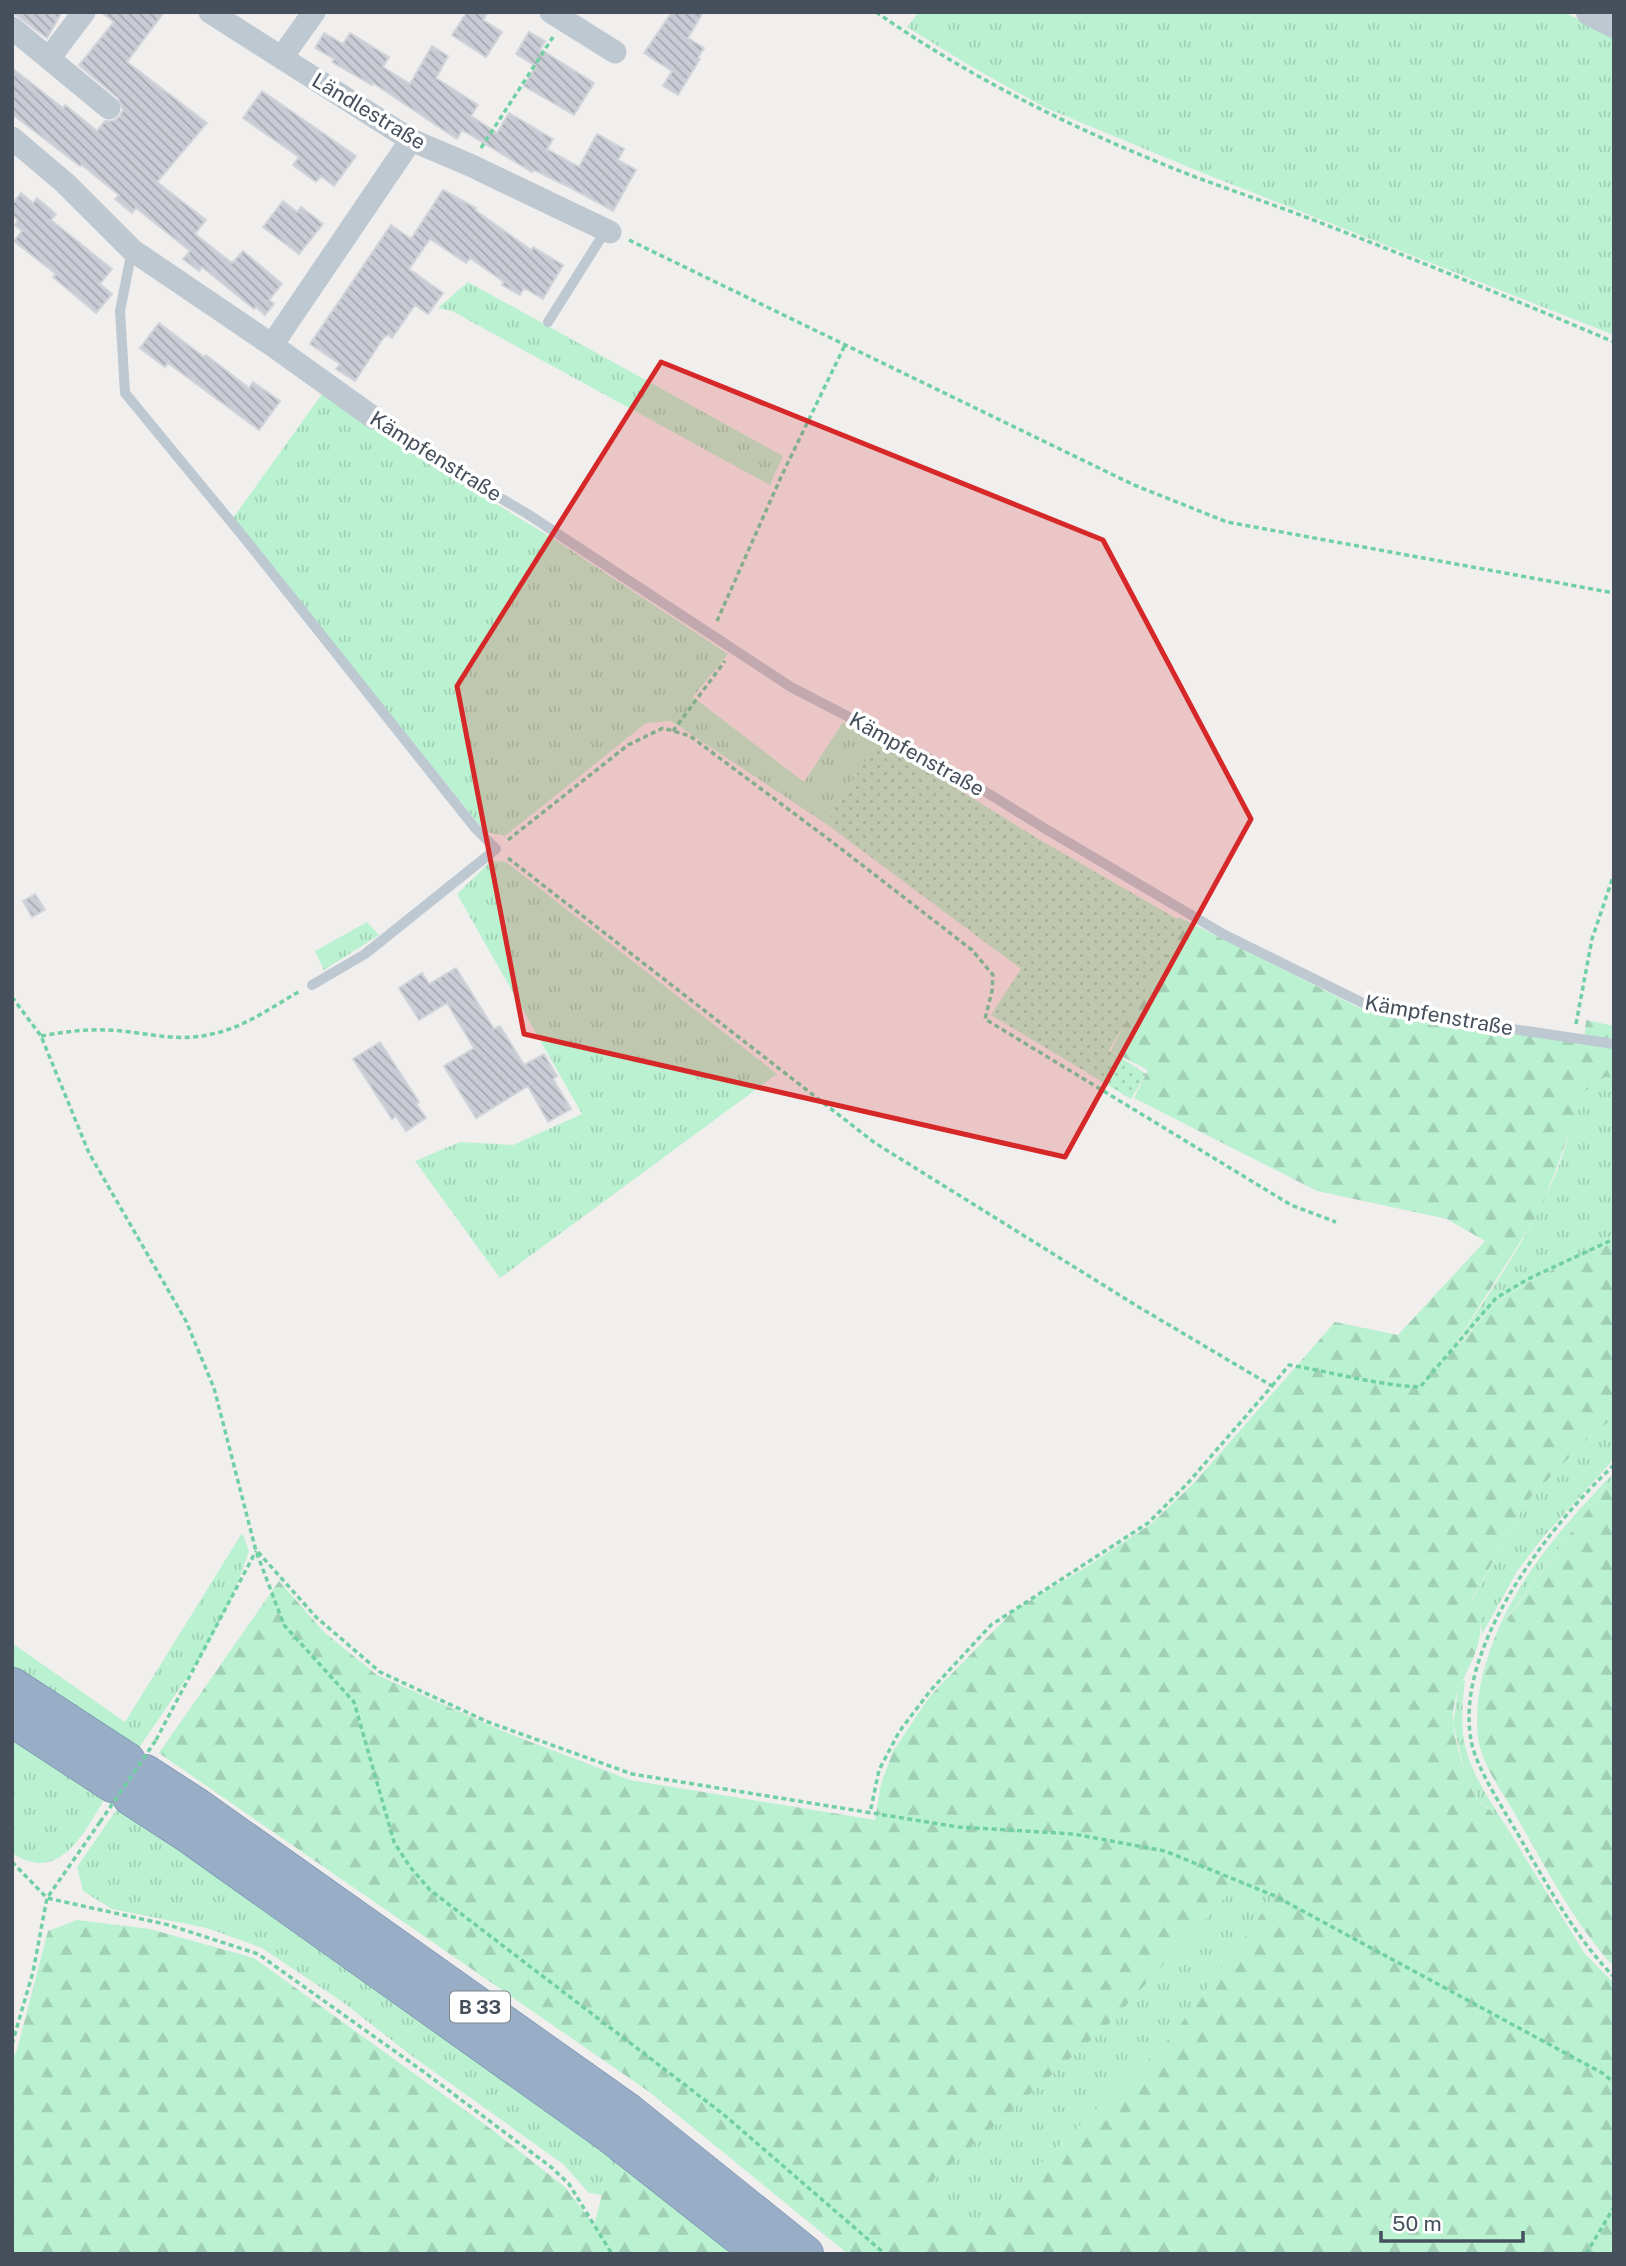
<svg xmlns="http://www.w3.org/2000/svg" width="1626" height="2266" font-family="'Public Sans',sans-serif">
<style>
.grass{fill:url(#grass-tufts)}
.forest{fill:url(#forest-firs);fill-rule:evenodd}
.garden{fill:url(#garden-dots)}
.building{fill:url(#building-back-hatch);stroke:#d1d4da;stroke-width:2}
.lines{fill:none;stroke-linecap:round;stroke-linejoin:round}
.trunk-casing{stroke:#6e89ab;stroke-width:38}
.path{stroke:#70d0a4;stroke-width:3.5;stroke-dasharray:5 3.5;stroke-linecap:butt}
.service{stroke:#bdc8d1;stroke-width:10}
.minor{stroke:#bdc8d1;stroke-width:23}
.tertiary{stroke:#bdc8d1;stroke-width:28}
.trunk{stroke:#98adc6;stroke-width:37}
.path-bridge{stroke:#70d0a4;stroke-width:3.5;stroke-dasharray:5 3.5;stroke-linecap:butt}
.marked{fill:#d62828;fill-opacity:0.2;stroke:#d62828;stroke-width:5;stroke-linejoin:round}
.labels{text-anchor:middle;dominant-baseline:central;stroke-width:7;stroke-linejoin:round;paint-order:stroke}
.shield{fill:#fff;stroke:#7d848d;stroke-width:2}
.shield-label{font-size:19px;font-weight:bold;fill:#45505c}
.street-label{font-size:21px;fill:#45505c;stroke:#fff}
</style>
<defs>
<pattern id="grass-tufts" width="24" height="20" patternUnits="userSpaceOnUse" patternTransform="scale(1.75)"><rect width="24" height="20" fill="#baf1d1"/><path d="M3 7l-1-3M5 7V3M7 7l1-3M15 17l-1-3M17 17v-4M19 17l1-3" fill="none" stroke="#a1d0b6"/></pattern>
<pattern id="forest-firs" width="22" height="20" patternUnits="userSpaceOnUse" patternTransform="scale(1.75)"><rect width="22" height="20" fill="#baf1d1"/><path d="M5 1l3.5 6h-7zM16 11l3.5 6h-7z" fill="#a1d0b6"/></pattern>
<pattern id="garden-dots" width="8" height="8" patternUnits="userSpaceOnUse" patternTransform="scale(1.75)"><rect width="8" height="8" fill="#baf1d1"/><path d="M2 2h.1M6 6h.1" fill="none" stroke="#a1d0b6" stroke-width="1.8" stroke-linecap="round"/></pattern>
<pattern id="building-back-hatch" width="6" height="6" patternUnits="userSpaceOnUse" patternTransform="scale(1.75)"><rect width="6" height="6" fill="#c9ccd4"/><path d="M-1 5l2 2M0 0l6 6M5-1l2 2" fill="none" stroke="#a5a8af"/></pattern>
</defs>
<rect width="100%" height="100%" fill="#f1eeee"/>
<path class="grass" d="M919,12H1563L1614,36V335L1198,171L1046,108L972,67L907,27Z
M468,282L783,456L770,485L452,311L438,308Z
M322,394L412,453L554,539L728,654L693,697L804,782L843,722L879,740L825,823L671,721L646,723L505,836L485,832L233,518Z
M491,861L506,862L777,1074L500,1278L415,1161L460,1142L513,1145L582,1114L457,894Z
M367,922L379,935L324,970L315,951Z
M1605,1077L1614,1078V1242C1576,1260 1532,1276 1499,1301C1478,1318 1462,1341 1445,1361C1497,1279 1563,1196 1577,1097Z
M1614,1418V1459L1544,1536L1518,1570L1482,1634L1480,1621L1471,1602L1526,1502L1592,1434Z
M1614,1473V1480L1605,1487L1506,1619L1522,1628L1518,1638H1512L1502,1631L1497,1632C1522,1572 1568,1520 1614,1473Z
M242,1533L249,1551L233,1596L201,1657L134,1755L12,1673V1643L125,1722Z
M1465,1679C1463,1700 1460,1723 1465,1745C1473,1783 1506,1822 1524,1856L1512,1854L1508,1838L1493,1813L1478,1800L1466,1777L1453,1723L1459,1686Z
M12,1736L106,1797C84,1832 60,1885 12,1853Z
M119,1806L624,2166L602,2195L589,2193L563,2164L412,2056L344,2003L262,1948L207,1928L112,1909L83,1891L77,1867Z
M1240,1881L1275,1896L1171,2037L966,2236L915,2195L1109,2024Z"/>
<path class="forest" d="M1179,917L1360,1008L1584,1044L1586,1020L1614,1026V1078L1605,1077L1577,1097L1574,1121L1541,1209L1449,1354C1467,1340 1479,1318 1497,1303C1529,1277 1577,1260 1614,1242V1418L1592,1434L1526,1502L1471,1601L1488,1610L1480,1621C1484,1658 1450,1686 1453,1723C1454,1739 1468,1788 1478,1800C1482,1806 1490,1809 1494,1814C1503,1826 1509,1839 1512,1853L1524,1856L1585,1954L1614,1983V2254H848L648,2091L159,1753L279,1581L324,1632L377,1675L505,1732L630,1780L875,1820L881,1784L893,1751L930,1696L1014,1610L1080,1571L1151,1524L1194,1483L1335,1322L1398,1335L1485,1241L1447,1219L1317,1191L1134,1098L1148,1070L1111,1051ZM1240,1881L1274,1897L1171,2037L967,2235L916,2195L1109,2024Z
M1614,1480V1967C1573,1922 1545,1866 1515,1814C1502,1791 1481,1764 1478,1737C1474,1700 1483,1666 1497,1632L1502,1631L1512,1638H1518L1522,1628L1506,1620L1605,1487Z
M77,1920L150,1929L254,1958L491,2129L565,2187L594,2225L602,2195L624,2166L739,2254H12V2060L17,2050L48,1931Z"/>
<path class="garden" d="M879,740L1040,840L1186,924L1109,1050L1146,1074L1131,1099L991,1015L1021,969L825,823Z"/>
<path class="building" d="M12,12H62L47,38Z
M101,12H164L127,62L207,123L157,182L206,220L195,234L232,263L243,251L282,284L269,300L274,304L265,315L256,307L254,309L202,267L199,271L183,259L190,251L136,208L132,213L115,199L119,195L82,165L80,166L12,114V68L63,108L65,105L97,131L105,121H113L119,117L123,110L118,98L79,65L114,22Z
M467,12H488L483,20L502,32L486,57L452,35Z
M672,12H703L688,38L704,48L698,58L700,59L678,95L663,86L672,71L644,53Z
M529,32L545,41L540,49L594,83L574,115L524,86L536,66L516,54Z
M324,33L343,44L350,33L389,57L383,67L410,84L432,46L448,56L436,78L478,105L471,116L497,133L509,113L553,139L547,149L579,167L597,134L624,149L618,160L636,170L613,211L571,188L534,170L532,172L462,130L457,139L373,83L372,85L332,62L334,59L315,48Z
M262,91L356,156L334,186L321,176L316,182L293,165L299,157L243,118Z
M443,190L476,208L475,210L531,250L533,247L563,265L543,299L524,288L520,295L502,285L504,282L470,258L466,263L430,239L409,269L443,293L428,314L415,305L392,338L388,335L384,337L355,381L336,369L340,364L310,344L391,225L411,239Z
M21,193L33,203L37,198L56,214L51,220L112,269L100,284L112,294L96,313L53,277L56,274L14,241L22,231L15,225L18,220L12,215V204Z
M283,201L297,212L301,207L323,224L299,254L263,227Z
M159,323L204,357L206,355L249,388L253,382L280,401L259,430L168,363L165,367L140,348Z
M35,894L45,910L32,917L23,901Z
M456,968L494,1029L500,1026L524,1065L544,1054L557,1076L553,1079L571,1109L548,1122L528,1086L476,1118L444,1066L474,1048L447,1003L419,1020L399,988L422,973L429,984Z
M380,1042L419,1102L416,1104L426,1118L406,1131L396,1116L392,1119L353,1059Z"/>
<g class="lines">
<g class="trunk-casing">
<path id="trunk" d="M12,1686L127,1761
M12,1718L113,1784
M145,1773L196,1806L627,2111L805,2254
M131,1797L188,1834L611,2135L762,2254"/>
</g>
<path class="path" d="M876,12C969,77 1070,127 1175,169C1215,185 1255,198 1295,213C1402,254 1508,297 1614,342
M481,148L553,37
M629,240L1134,485L1227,522L1614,593
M717,621L781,477L845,345
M673,731L725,661
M508,840L628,745L663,728L690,736L831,841L972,950L993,975L992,991L985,1019L1291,1205L1336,1222
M508,858L875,1143L1137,1306L1272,1386L1187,1484L1148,1523L991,1625L930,1691L899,1732L879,1770L870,1813
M12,997L41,1036L89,1153L186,1321L214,1388L256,1551L284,1625L354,1702L394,1842L410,1867L430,1890L723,2114L885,2254
M1576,1024L1592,939L1614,874
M41,1036C68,1031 93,1028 121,1031C152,1034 181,1042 212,1034C243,1028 272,1007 300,991
M1272,1386L1289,1365C1332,1372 1376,1385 1420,1387L1496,1298L1528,1279L1614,1239
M1614,1465C1550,1525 1454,1647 1471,1740C1476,1770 1509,1817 1524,1845C1551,1891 1576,1938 1614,1977
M258,1552L316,1617L380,1672L488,1722L632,1774L958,1827L1074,1834L1165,1851L1275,1896L1604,2074L1614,2083
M156,1740L256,1551
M12,1862L47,1898L169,1925L258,1954L424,2072L551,2167L569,2184L612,2254
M12,2044L33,1972L47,1898L100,1822
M1586,2254L1614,2207"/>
<path class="service" d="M132,250L120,311L125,393L246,540L475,828L496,849L365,954L312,985
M548,322L606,230
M374,418L434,459L526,513L791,687L945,767L1044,828L1225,935L1363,1003L1432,1017L1614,1044"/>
<path class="minor" d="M210,12L411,140L470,165L610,232
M551,12L615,52
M12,28L109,108
M50,57L84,12
M282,57L314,12
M12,138L65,183L132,250L272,345L374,418
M272,345L411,140"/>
<path class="tertiary" d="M1590,12L1614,24"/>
<use href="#trunk" class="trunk"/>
<path class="path-bridge" d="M100,1822L156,1740"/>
</g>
<path class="marked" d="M661,362L1103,540L1251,819L1065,1157L524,1034L457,686Z"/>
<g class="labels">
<rect class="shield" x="450" y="1991.5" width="60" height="31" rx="5"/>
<g class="shield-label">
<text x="480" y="2007">B 33</text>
</g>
<g class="street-label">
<text transform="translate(369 111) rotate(31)">Ländlestraße</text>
<text transform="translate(436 456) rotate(32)">Kämpfenstraße</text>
<text transform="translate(917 754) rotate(29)">Kämpfenstraße</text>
<text transform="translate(1439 1015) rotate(10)">Kämpfenstraße</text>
</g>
</g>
<rect width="1626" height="2266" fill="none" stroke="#45505c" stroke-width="28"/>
<path d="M1381 2231v10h142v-10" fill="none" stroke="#45505c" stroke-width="3.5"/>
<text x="1392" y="2231" font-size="21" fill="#45505c" stroke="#ffffff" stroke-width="5" paint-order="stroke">50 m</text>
</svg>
